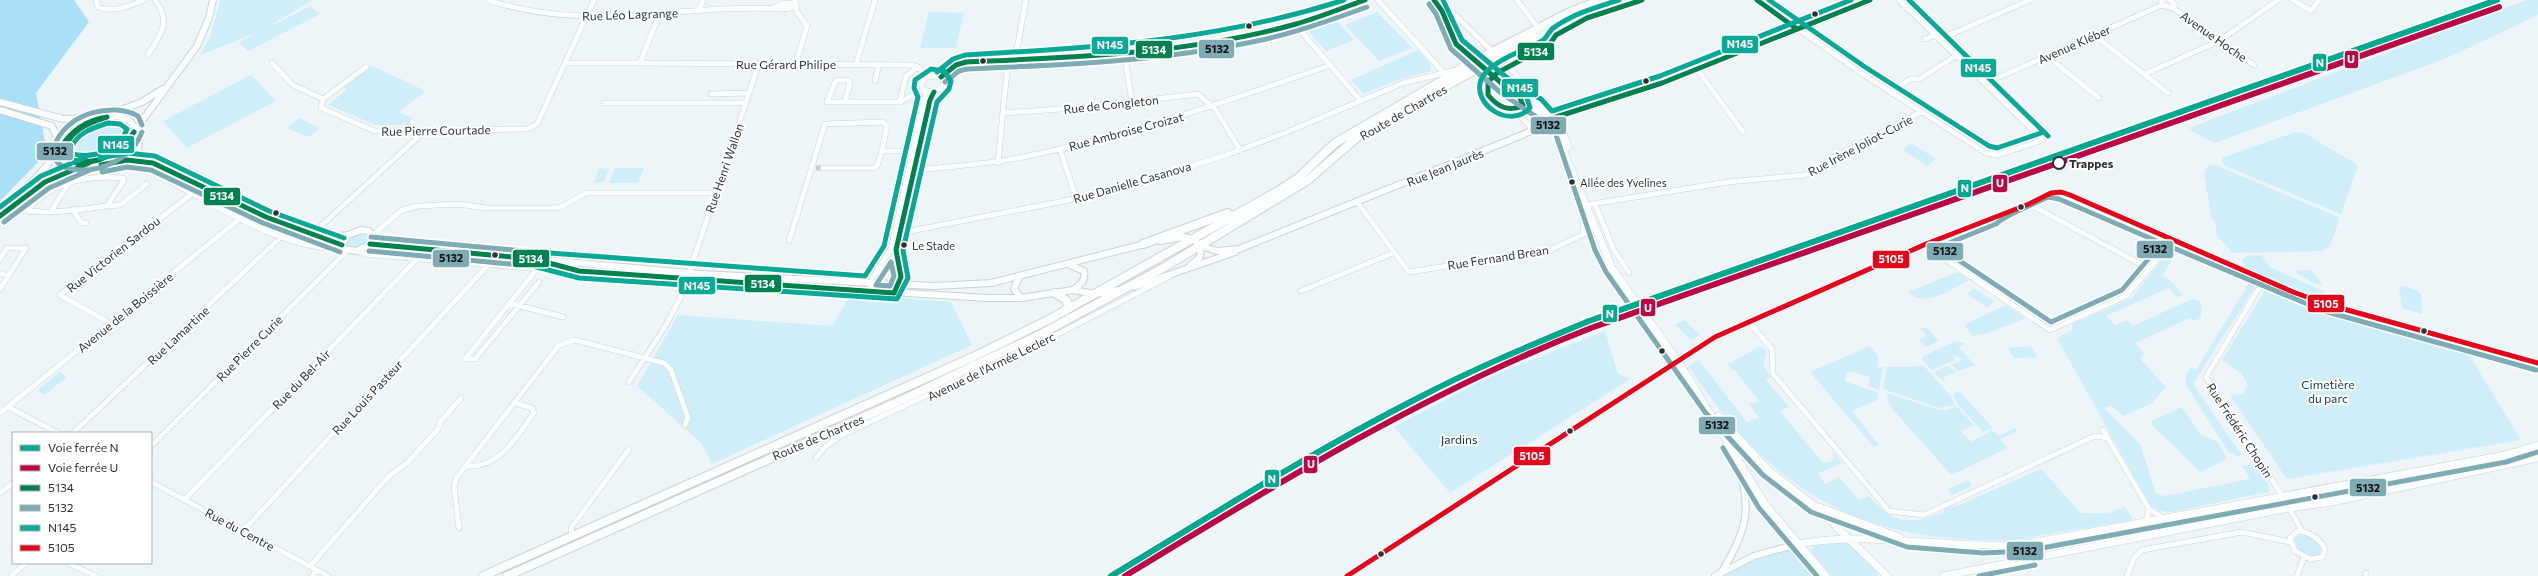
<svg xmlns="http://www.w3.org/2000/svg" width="2538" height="576" font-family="Commissioner,sans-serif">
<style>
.green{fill:#d0edfa}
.forest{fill:#a7e0f7}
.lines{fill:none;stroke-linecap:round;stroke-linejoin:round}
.minor-tunnel{stroke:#c7ced1;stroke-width:5;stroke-dasharray:5 2.5;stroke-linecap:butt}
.minor-casing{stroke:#ccd2d4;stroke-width:6}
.tertiary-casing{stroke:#ccd2d4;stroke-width:8}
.secondary-casing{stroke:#ccd2d4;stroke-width:8}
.primary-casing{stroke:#ccd2d4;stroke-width:10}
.minor{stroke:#fcfefe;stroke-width:5}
.tertiary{stroke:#fcfefe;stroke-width:6}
.secondary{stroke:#fcfefe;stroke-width:7}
.primary{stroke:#fcfefe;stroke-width:8}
.secondary-bridge-casing{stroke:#ccd2d4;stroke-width:8;stroke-linecap:butt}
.secondary-bridge{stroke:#fcfefe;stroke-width:7}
.bus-1-casing{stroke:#fff;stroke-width:8}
.bus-2-casing{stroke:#fff;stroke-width:8}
.bus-3-casing{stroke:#fff;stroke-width:8}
.bus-4-casing{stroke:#fff;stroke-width:8}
.bus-1{stroke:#00814f;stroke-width:5}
.bus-2{stroke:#7eabb4;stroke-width:5}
.bus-3{stroke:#0aa896;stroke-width:5}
.bus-4{stroke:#e3051b;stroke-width:5}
.rail-1-casing{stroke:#fff;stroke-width:9}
.rail-2-casing{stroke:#fff;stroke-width:9}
.rail-1{stroke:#00a88f;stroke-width:6}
.rail-2{stroke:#b90845;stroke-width:6}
.bus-dot{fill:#2d3133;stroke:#fff;stroke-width:1.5}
.stop-dot{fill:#fff;stroke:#2d3133;stroke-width:2}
.labels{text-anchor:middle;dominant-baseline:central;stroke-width:4;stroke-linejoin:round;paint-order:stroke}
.bus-label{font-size:11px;fill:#2d3133;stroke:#fff;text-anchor:start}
.street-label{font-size:12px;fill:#2d3133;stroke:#fff}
.stop-label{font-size:12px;font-weight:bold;fill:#2d3133;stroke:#fff;text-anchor:start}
.park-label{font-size:12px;fill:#0e3a4b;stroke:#fff}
.line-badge{stroke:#fff;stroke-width:1.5}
.badge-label{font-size:11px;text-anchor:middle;font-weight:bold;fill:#fff}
.pale-badge-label{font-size:11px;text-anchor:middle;font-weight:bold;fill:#111}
</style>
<rect width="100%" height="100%" fill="#eef5f8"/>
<path class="green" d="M220,0H313L261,31L200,55L210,37Z
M2526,0H2538V15L2447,58L2215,143L2195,133L2189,128Z
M311,6L320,14L248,51L239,42Z
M929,12L964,13L956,48H920Z
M1377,12L1412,48L1379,61L1345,25Z
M1335,19L1354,40L1326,51L1307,30Z
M1418,50L1431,65V71L1394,81L1364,94L1351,80Z
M372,66L426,91L399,112L412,118L408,125H376L328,105L347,89L344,87Z
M251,75L276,101L187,148L163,121Z
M299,118L320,128L308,137L287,128Z
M112,120L126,125L128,130C124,152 91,165 71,156L68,146C76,129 94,122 112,120Z
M2296,132L2304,133L2356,164L2357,168L2341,214L2225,166L2221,158Z
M1911,143L1936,159L1927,166L1903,150Z
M2213,164L2338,217L2339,220L2330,246L2321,251L2233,253L2217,236L2215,222L2211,217L2204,172L2208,166Z
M599,168L609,169L604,182L594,183Z
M615,168H644L638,183H609Z
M359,233L367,235L366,242L359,247H349L347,243L349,238Z
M2172,246L2211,262L2210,266L2177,252L2162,276L2170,280L2183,295L2178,297L2168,288L2106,316L2115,325L2127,320L2133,326L2192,299L2198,300L2201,304V318L2193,321L2190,318L2135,343L2144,353L2140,359L2166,387L2152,403L2124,416L2110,405L2104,408L2140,444L2156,494L2165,496L2250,479L2242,466L2256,464L2269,486V492L2171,512L2159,511L2150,505L2057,338L2073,330L2072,324L2132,298Z
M2261,255L2270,267L2325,292L2323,299L2246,268L2242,260L2246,256Z
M2224,268L2258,282L2193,384L2241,454L2239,457L2228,451L2186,385V375L2191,367L2196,370L2249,283L2222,271Z
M2311,270L2322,284L2321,285L2313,283L2294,271Z
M1957,272L1969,280C1951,289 1925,309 1908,292Z
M2403,286L2416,290L2421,294L2422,314L2402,308L2399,288Z
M2267,287L2307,301L2465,348L2521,440L2287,479L2230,396L2243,394L2248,385L2242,374L2222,360Z
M1973,288L1994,301L1988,308L1967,294Z
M851,294L951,302L972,345L712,464L701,443L637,386L678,315L832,326Z
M2006,305L2026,318L1988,333L1973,336L1965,327L1966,324Z
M1684,320L1700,335L1691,340L1675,325Z
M1926,327L1939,341L1926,347L1918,340L1927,336L1920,329Z
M1605,331L1618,374L1630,379L1450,493L1394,427L1486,378Z
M1956,341L1966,344L1958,347L1975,365L1958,371L1951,365L1957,362L1962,363L1960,361L1962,359L1955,356L1953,357L1955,360L1932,370L1922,359V357Z
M1761,346L1767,351L1763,366L1771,377L1766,380L1789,407L1781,411L1784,416L1823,463L1833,461L1831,459L1835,458L1831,453L1833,452L1842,463L1818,473L1825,484L1839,477L1859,500L1869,496C1894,525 1910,525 1944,512L1943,508L1957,506L2041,469L2081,513H2108L2125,507L2133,520C2105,525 2077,529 2049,534C2037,536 2023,540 2011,540C1858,544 1772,491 1688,366L1699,360L1747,422L1759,418L1749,404L1759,401L1734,369L1732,370L1726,362L1730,363Z
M1870,346L1878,356L1877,367H1883L1879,390L1868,386L1870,377L1853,372L1846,373L1845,381L1879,393L1877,400L1852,411L1879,445L1874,447L1810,372Z
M2031,346L2037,357L2014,358L2008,348Z
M1923,365L1950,395L1955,405L1939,408L1883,389L1887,367H1911Z
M1948,366L1956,372L1943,378L1945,380L1943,381L1934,372Z
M59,372L67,377L45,395L37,391Z
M1959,391L1993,428L1983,432L1958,405L1953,394Z
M1887,393L1936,409L1944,410L1957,407L1974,425L1961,431L1971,442L1992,430L1998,436L2015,428L2017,431L2000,439L2008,448L1951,475L1889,405Z
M2182,407L2201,435L2218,442L2227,459L2200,472L2152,425L2151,421Z
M1968,480L1972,486L1952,495L1948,489Z
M2299,535C2309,534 2323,542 2320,554L2310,557L2298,549L2294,539Z
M1847,542L1877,571L1878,576H1832L1811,552L1814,544Z
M1795,547L1821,576H1724L1747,563Z"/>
<path class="forest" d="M0,0H74L89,22L36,93L47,153L0,201Z"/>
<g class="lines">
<path class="minor-tunnel" d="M816,168H823"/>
<g class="minor-casing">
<path id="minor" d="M96,0L98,7C114,13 129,6 144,0
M488,0C592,34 679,3 782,9L791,8L796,3
M795,0L797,12L807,26L796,63
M1378,0L1443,72
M1517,0L1536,25
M1757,0L1861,73L1986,153L1998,155L2043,140L1899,0
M2161,0L2162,5L2173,8L2175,5L2170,0
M2293,0L2311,11L2319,0
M774,8L781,4L796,3
M2173,8L2254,65
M699,10L703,0
M1452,12L1491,50
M659,15L640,63L911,65L918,67L927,77
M1297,23L1299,29L1361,101
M2094,35L2168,93
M1925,39L1936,35
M1940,39L2030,0
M1124,52L1132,102
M148,55C161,34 172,22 155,0
M2047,56L2099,98
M1015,60L1026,0
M272,63L293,85L323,99
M565,63H640
M856,64L875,0
M366,67L323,99L321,108L375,131L527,129L537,124L594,0
M1509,67L1551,113L1550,119
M1697,69L1743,132
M2145,74L2219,41L2278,0
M937,76L943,79V87L934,92L923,90L921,83L927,77Z
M941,77L956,65L966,62C1076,57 1190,53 1296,24C1320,17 1342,8 1365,0
M836,80H848L850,83L845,102H827Z
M875,81L879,64
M1986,83L2162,5
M1891,93L1910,79H1919L1957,55
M711,94L749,93
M845,102H900L923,90
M900,102L906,76L918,67
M604,103H746
M1507,110H1516L1523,106L1520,98
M1004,113L1075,108L1198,94L1216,110L1240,150
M1532,130C1521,110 1496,110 1486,89L1492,76L1549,45L1556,35L1587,18L1642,0
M1060,149L1076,198
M998,163L1008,60
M823,168H874L877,166L882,151
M915,170C951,167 988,164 1023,157C1129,136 1230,100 1331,65
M174,173L173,183C225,211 283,249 343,249
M1357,202L1409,272L1550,250L1584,234L1582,212L1586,205L1728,182L1805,175L1824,166L1830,159L1921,112
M1595,204L1613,248L1629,273
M2029,204L2150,269
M107,206L120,205L147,184
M11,208C42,216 76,210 107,206L124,180L123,178C87,175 52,181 28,210
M75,209V214L82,223H86
M52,210L68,184
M312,234L426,130
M895,234L1064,201L1150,179L1229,154L1287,132L1403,83L1456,70L1473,58
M373,235L402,210L418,206L459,204L486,208H559L586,193H716
M789,241L825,124L883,122L887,126L882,151H913
M1924,245L2050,330L2126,296L2156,261L2168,239
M357,251L364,254L576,272
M0,259L7,248H26L0,289
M537,269L465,359H475L539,282
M878,271L889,268L899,272
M0,273L8,276
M2263,281L2206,377L2283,497L2302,531
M1301,291L1393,253
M873,292L869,283L891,249L926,91
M894,293L901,277L896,250L930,100L934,92
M509,303L563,317
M1748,321L1772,349L1773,374L1889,511L1924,515L2095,436L2108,438
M110,323L60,295L193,193
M629,382L666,325L682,294L759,63
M8,407L58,433
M0,413L242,217
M2103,430L2149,509L2165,519
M73,433L282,236
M151,446L347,251
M816,458L825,447L840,436L1060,333L1170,276
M466,466C500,469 516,437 534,413L532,408L515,403
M151,482L328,576
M0,493L13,483
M184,500L418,258
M2146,522L2149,509
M459,528L454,486L457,477L559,345L575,340L664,363L671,370L688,418L685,425
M244,530L489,264
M2298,531C2311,532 2319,538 2325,549L2323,557L2310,559L2295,551L2290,538Z
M572,536L571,528L629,449
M68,563L96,576
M310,566L389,476L407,463L438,429L440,422L461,398
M2366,573V576
M11,576L26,563
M312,576L317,570
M2127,576L2134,558L2142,550L2242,532L2290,542
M2297,576L2304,557"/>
</g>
<g class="tertiary-casing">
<path id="tertiary" d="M0,102L63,119L98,118
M0,110L52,126L61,147
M108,115L142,102L163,89
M117,116L129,120L136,129C124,157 89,174 62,156L61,147C74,126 93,119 117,116Z
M136,129L197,46L209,18L213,0
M1532,130L1538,120L1537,109
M135,134L139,137L138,152L152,162
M95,162L100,165L127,160L153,163L266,217L342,245
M0,210L35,179L61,149
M0,216L45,182L88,164
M361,230L369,231L373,235L370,244L357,251L343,249L342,245L348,235Z
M326,237L348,235
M1160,241L1183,237L1193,239L1201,246L1217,251L1239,249L1510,140L1545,125L1550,119L1662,83L1870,0
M370,244L700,274L934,286L991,283L1145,244
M543,262L579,271L633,276L987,298H1021L1073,290L1095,294L1119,290
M1070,265L1084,271C1086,281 1080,285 1073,290
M1188,268L1200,257L1201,246
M1019,277L1014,289L1021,298
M1134,287L1235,252
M1721,573C1747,531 1754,506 1735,459
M1347,576L1715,337L1926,244L2029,204L2051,193L2061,192L2070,195L2293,292L2326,304L2538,363
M1715,576L1754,556L1797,544"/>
</g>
<g class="secondary-casing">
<path id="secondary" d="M1434,0C1447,17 1452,38 1466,55
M1503,84L1517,96
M1514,93L1537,105L1550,119L1588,210
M1550,119L1560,124L1568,147
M1680,364L1765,504L1826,576
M1718,416L1768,470L1815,506L1887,576
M1819,507L1899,537
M1797,544C1873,530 1949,550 2026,544L2505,455L2538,445
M1943,576L2289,508L2332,502L2538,458"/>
</g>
<g class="primary-casing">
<path id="primary" d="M1143,244L1228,213
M1055,293L1066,300L1068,305L1065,311
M483,576L973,357L1048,320L1278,191L1298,178L1335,143L1488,54L1568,13L1601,0
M507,576L893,404L1039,335L1163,268L1308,180L1360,135L1387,119L1505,53L1618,0"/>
</g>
<use href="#minor" class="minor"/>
<use href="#tertiary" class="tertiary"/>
<use href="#secondary" class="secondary"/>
<use href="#primary" class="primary"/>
<g class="secondary-bridge-casing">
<path id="secondary-bridge" d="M1466,55L1503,84
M1588,210L1612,268L1680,364"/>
</g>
<use href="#secondary-bridge" class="secondary-bridge"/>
<g class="bus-1-casing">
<path id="bus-1" d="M1434,0L1442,11L1456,44L1506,87
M1757,0L1797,29
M941,77L956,65L966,62C1076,57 1189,54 1296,24C1320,17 1342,8 1365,0
M1520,98L1523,106C1508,112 1498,107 1488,95V82L1497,73L1549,45L1556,35L1587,18L1642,0
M1550,119L1662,83L1870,0
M63,153L61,147C72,130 87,120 107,117
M63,153C69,131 87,123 107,117
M65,157L83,163L99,160
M65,157L77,163L99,160
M99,160L122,148L134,132
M99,160L120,150L134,132
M101,165L127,160L153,163L266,217L342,245
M0,216L45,182L89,163
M370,244L534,259L579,271L894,293
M894,293L901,277L896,250L930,100L934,92"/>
</g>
<g class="bus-2-casing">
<path id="bus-2" d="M1429,4L1436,14L1451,49L1501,93L1554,129L1595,250L1606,272L1705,412L1763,475L1811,512L1907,547L1983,553L2026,551L2506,462L2538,452
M945,82L959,71L967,69C1064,65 1162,61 1257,41C1295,33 1331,20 1367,7
M142,125L138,116C113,102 70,113 57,140C42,170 79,173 99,168C119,162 134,152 142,132
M102,172L127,167L151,170L263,223L340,252
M2048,197L2059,199L2159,242L2150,257L2122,290L2051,322L1939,247L1996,224C2003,216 2036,203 2048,197Z
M4,222L49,188L92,169
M371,237L536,252
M2171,247L2324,311L2536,370
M369,251L533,266
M891,262L894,276L890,286L876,285Z
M1723,448L1759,508L1817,576
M1979,576L2035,565"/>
</g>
<g class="bus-3-casing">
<path id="bus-3" d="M1443,0L1462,40L1518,87L1541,99L1552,111L1660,76L1851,0
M1769,0L1865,67L1989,146L1997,148L2041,133
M1909,0L2048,136
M937,72L953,59L965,55C1098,47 1216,41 1344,0
M1518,88L1526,95L1530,108C1509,130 1472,104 1481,80C1487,62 1526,50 1542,41C1547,38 1548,33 1552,29C1559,23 1568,19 1576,15C1590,9 1604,5 1619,0
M108,123L120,124L127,129C119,151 91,160 70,153C73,134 92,128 108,123Z
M100,158L127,153L155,156L269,211L344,238
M0,207L41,176L86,157
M533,266L579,278L897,299L908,278L903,250L937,102L949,89L951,81L944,71L931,69L915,80L914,88L918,97L884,246L865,276L536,252"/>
</g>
<g class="bus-4-casing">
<path id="bus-4" d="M1347,576L1715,337L1926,244L2029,204L2051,193L2061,192L2070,195L2293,292L2326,304L2538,363"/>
</g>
<use href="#bus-1" class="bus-1"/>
<use href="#bus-2" class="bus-2"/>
<use href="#bus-3" class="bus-3"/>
<use href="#bus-4" class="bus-4"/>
<g class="rail-1-casing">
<path id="rail-1" d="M1111,576C1212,515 1312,452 1418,398C1473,369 1531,345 1589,321L2497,0"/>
</g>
<g class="rail-2-casing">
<path id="rail-2" d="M1125,576C1276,484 1426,392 1591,328L2499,7"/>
</g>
<use href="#rail-1" class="rail-1"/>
<use href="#rail-2" class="rail-2"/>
</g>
<g class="bus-dot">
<circle cx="1815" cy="14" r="3.5"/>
<circle cx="1249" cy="26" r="3.5"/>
<circle cx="983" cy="61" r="3.5"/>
<circle cx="1646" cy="81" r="3.5"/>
<circle cx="1572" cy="182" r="3.5"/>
<circle cx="2021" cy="207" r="3.5"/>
<circle cx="276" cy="213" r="3.5"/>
<circle cx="904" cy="245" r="3.5"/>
<circle cx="495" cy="255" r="3.5"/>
<circle cx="2424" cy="331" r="3.5"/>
<circle cx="1662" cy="351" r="3.5"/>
<circle cx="1570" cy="431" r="3.5"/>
<circle cx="2315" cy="497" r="3.5"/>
<circle cx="1381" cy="554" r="3.5"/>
</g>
<circle class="stop-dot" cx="2059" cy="163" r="6"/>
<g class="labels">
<g class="bus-label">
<text x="1580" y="182">Allée des Yvelines</text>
<text x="912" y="245">Le Stade</text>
</g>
<g class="street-label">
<text transform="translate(630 14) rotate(-2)">Rue Léo Lagrange</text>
<text transform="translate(2214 36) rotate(35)">Avenue Hoche</text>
<text transform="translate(2074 44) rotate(-24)">Avenue Kléber</text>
<text x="786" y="64">Rue Gérard Philipe</text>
<text transform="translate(1111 104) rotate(-6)">Rue de Congleton</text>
<text transform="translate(1403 112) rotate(-30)">Route de Chartres</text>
<text transform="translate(436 130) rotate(-1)">Rue Pierre Courtade</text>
<text transform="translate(1126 131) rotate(-15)">Rue Ambroise Croizat</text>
<text transform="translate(1860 145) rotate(-28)">Rue Irène Joliot-Curie</text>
<text transform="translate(1445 167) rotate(-22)">Rue Jean Jaurès</text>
<text transform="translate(724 168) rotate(-71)">Rue Henri Wallon</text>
<text transform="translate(1132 182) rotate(-16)">Rue Danielle Casanova</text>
<text transform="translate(113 254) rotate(-38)">Rue Victorien Sardou</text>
<text transform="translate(1498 257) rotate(-9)">Rue Fernand Brean</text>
<text transform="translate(125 312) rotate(-39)">Avenue de la Boissière</text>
<text transform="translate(178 335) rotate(-43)">Rue Lamartine</text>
<text transform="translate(249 348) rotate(-45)">Rue Pierre Curie</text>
<text transform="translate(991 366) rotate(-26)">Avenue de l'Armée Leclerc</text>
<text transform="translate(301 379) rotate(-46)">Rue du Bel-Air</text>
<text transform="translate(367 397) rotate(-47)">Rue Louis Pasteur</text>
<text transform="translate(2240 430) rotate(57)">Rue Frédéric Chopin</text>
<text transform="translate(818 437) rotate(-23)">Route de Chartres</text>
<text transform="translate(240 529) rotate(28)">Rue du Centre</text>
</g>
<g class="stop-label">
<text x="2069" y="163">Trappes</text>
</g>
<g class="park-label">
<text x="2328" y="384">Cimetière<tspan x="2328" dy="14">du parc</tspan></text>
<text x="1459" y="439">Jardins</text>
</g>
</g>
<g class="line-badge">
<rect x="1721" y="35" width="38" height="19" rx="4" fill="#0aa896"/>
<rect x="1091" y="36" width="38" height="19" rx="4" fill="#0aa896"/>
<rect x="1198" y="39" width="37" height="20" rx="4" fill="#7eabb4"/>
<rect x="1135" y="40" width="38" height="19" rx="4" fill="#00814f"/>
<rect x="1517" y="42" width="38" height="19" rx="4" fill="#00814f"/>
<rect x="2344" y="50" width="15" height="19" rx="4" fill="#b90845"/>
<rect x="2312" y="53" width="15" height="19" rx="4" fill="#00a88f"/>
<rect x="1960" y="58" width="37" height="20" rx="4" fill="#0aa896"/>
<rect x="1501" y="78" width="38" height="20" rx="4" fill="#0aa896"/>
<rect x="1530" y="116" width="37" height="19" rx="4" fill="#7eabb4"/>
<rect x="97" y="135" width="38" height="19" rx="4" fill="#0aa896"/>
<rect x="36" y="142" width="38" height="19" rx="4" fill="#7eabb4"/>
<rect x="1992" y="174" width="16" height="19" rx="4" fill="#b90845"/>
<rect x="1957" y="179" width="15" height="19" rx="4" fill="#00a88f"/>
<rect x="203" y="187" width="38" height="19" rx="4" fill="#00814f"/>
<rect x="2136" y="240" width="38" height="19" rx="4" fill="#7eabb4"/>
<rect x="1926" y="242" width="38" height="19" rx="4" fill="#7eabb4"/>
<rect x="432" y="249" width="38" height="19" rx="4" fill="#7eabb4"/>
<rect x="512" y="249" width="38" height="19" rx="4" fill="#00814f"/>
<rect x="1872" y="250" width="38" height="19" rx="4" fill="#e3051b"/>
<rect x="744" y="274" width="38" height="19" rx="4" fill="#00814f"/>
<rect x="678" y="276" width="38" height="19" rx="4" fill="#0aa896"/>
<rect x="2307" y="294" width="38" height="19" rx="4" fill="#e3051b"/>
<rect x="1640" y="298" width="16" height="19" rx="4" fill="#b90845"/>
<rect x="1602" y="304" width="16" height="19" rx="4" fill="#00a88f"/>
<rect x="1698" y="416" width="38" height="19" rx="4" fill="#7eabb4"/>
<rect x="1513" y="446" width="38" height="20" rx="4" fill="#e3051b"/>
<rect x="1303" y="455" width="15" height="19" rx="4" fill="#b90845"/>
<rect x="1264" y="469" width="16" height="19" rx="4" fill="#00a88f"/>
<rect x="2349" y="478" width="38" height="19" rx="4" fill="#7eabb4"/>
<rect x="2006" y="541" width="38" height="20" rx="4" fill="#7eabb4"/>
</g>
<g class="badge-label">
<text x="1740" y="48">N145</text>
<text x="1110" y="49">N145</text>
<text x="1154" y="54">5134</text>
<text x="1536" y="56">5134</text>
<text x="2351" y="63">U</text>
<text x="2320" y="67">N</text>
<text x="1978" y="72">N145</text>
<text x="1520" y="92">N145</text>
<text x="116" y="149">N145</text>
<text x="2000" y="187">U</text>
<text x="1965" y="192">N</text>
<text x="222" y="200">5134</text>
<text x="531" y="263">5134</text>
<text x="1891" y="263">5105</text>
<text x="763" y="288">5134</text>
<text x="697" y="290">N145</text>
<text x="2326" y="308">5105</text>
<text x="1648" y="312">U</text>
<text x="1610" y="318">N</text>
<text x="1532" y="460">5105</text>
<text x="1311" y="468">U</text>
<text x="1272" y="483">N</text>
</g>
<g class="pale-badge-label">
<text x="1217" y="53">5132</text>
<text x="1548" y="129">5132</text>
<text x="55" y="155">5132</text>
<text x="2155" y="253">5132</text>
<text x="1945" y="255">5132</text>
<text x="451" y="262">5132</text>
<text x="1717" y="429">5132</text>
<text x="2368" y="492">5132</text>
<text x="2025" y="555">5132</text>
</g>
<rect x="12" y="432" width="140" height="132" fill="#ffffff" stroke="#abadad"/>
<rect x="20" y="445" width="20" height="6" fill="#00a88f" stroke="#abadad"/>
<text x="48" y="452" font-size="12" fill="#2d3133">Voie ferrée N</text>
<rect x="20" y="465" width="20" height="6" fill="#b90845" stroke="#abadad"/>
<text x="48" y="472" font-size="12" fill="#2d3133">Voie ferrée U</text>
<rect x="20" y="485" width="20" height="6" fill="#00814f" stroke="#abadad"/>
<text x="48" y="492" font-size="12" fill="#2d3133">5134</text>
<rect x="20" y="505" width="20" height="6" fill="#7eabb4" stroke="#abadad"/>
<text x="48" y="512" font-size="12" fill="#2d3133">5132</text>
<rect x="20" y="525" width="20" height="6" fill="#0aa896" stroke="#abadad"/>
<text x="48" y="532" font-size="12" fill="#2d3133">N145</text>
<rect x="20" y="545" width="20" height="6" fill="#e3051b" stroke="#abadad"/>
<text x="48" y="552" font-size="12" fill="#2d3133">5105</text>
</svg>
